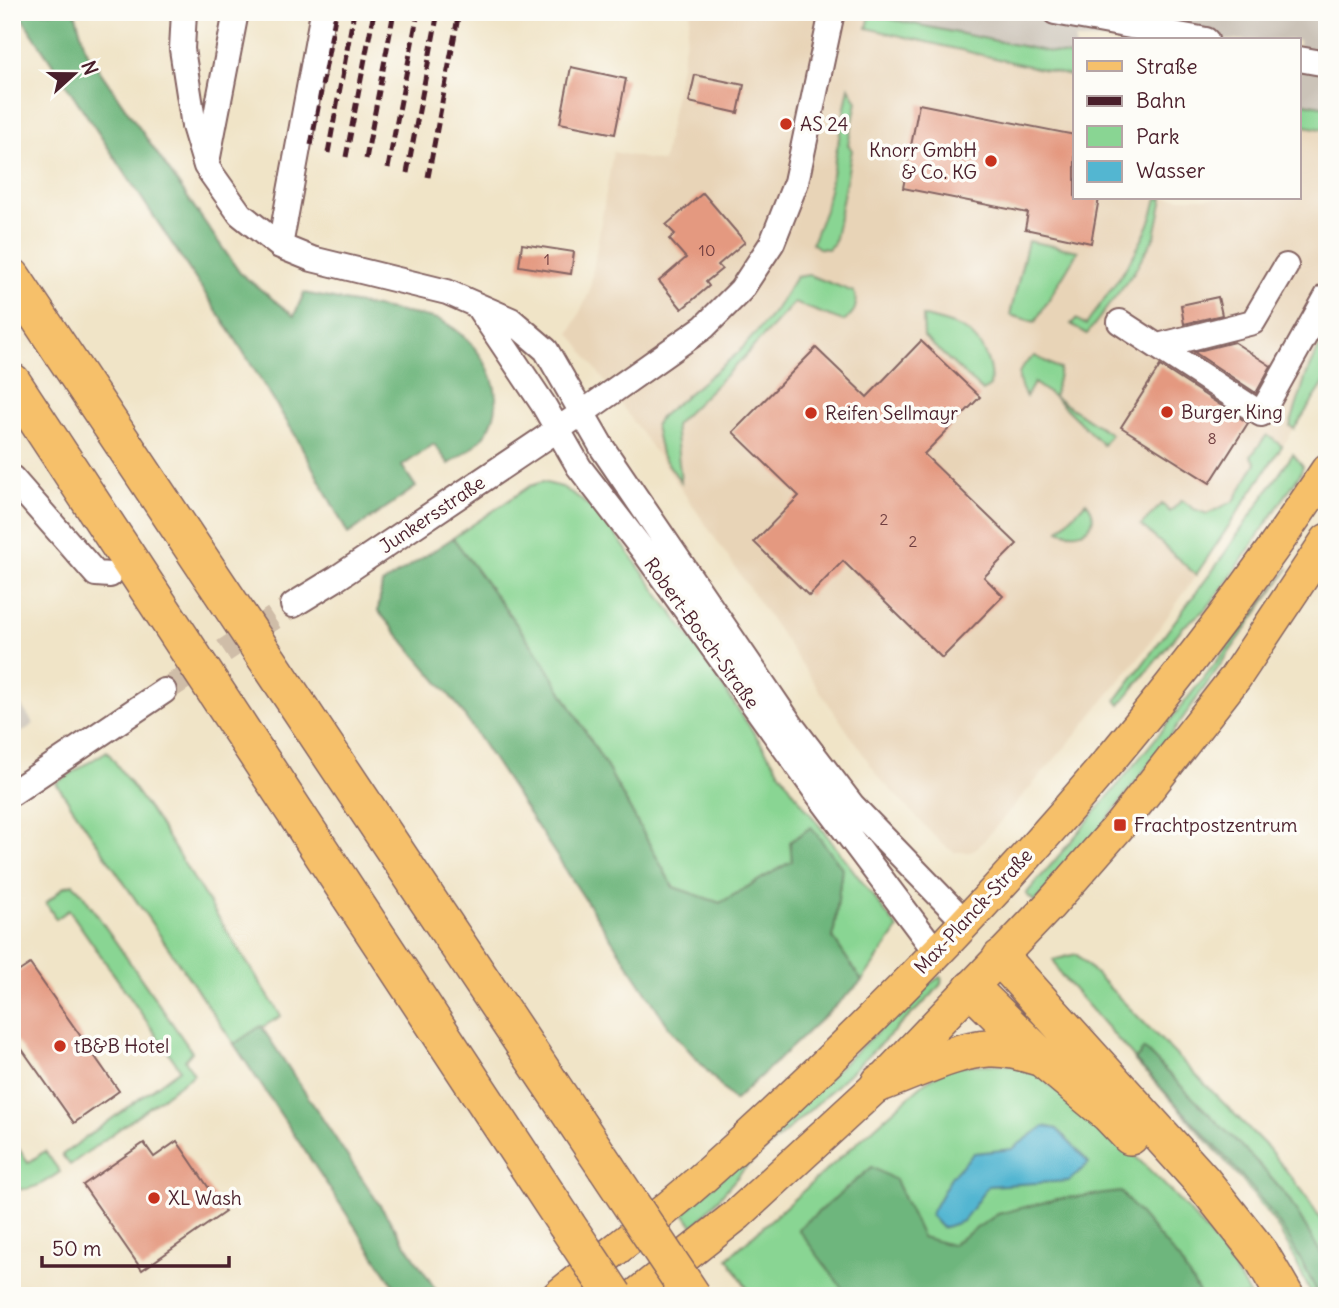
<svg xmlns="http://www.w3.org/2000/svg" width="1339" height="1308" font-family="Delius,sans-serif">
<style>
.built{fill:#e8d4b7}
.industrial{fill:#cbc3b8}
.green{fill:#89d593;stroke:#6a7a5f;stroke-width:2}
.forest{fill:#6eb67d;stroke:#5c6a54;stroke-width:2}
.water{fill:#53b6d1;stroke:#4e6a7e;stroke-width:2}
.building{fill:#e49980}
.lines{fill:none;stroke-linecap:round;stroke-linejoin:round}
.minor-tunnel{stroke:#cfbda8;stroke-width:24;stroke-dasharray:24 12;stroke-linecap:butt}
.minor-casing{stroke:#846462;stroke-width:28}
.major-casing{stroke:#846462;stroke-width:35}
.highway-casing{stroke:#846462;stroke-width:40}
.minor{stroke:#fff;stroke-width:24}
.major{stroke:#f6c06b;stroke-width:32}
.highway{stroke:#f6c06b;stroke-width:37}
.rail{stroke:#4a1f2b;stroke-width:5;stroke-dasharray:10 5;stroke-linecap:butt}
.highway-bridge-casing{stroke:#846462;stroke-width:40;stroke-linecap:butt}
.highway-bridge{stroke:#f6c06b;stroke-width:37}
.poi-dot{fill:#c8321e;stroke:#fdfcf7;stroke-width:2.5}
.labels{text-anchor:middle;dominant-baseline:central;stroke-width:7;stroke-linejoin:round;paint-order:stroke}
.number-label{font-size:16px;fill:#703e40}
.poi-label{font-size:19px;fill:#4a1f2b;stroke:#fdfcf7;text-anchor:start}
.street-label{font-size:19px;fill:#4a1f2b;stroke:#fdfcf7}
</style>
<rect width="100%" height="100%" fill="#fdfcf7"/>
<filter id="ink" filterUnits="userSpaceOnUse"><feTurbulence type="fractalNoise" baseFrequency=".0143" numOctaves="2"/><feDisplacementMap in="SourceGraphic" scale="14" xChannelSelector="R" yChannelSelector="G"/><feConvolveMatrix kernelMatrix="1 2 1 2 8 2 1 2 1" color-interpolation-filters="sRGB"/></filter>
<filter id="wash" filterUnits="userSpaceOnUse"><feTurbulence type="fractalNoise" baseFrequency=".00686" numOctaves="4" result="noise"/><feDisplacementMap in="SourceGraphic" scale="28" xChannelSelector="R" yChannelSelector="G"/><feGaussianBlur stdDeviation="1.57" result="paint"/><feColorMatrix in="noise" values="0 0 0 0 0 0 0 0 0 0 0 0 0 0 0 0 0 1.4 0 .05"/><feComposite in="paint" operator="in"/></filter>
<g filter="url(#wash)">
<rect width="100%" height="100%" fill="#f0e4c7"/>
<path class="built" d="M691,12H857L1075,57V198H1299V102L1327,107V376L1304,414L1223,537L1142,653L1074,737L979,846L970,852H954L942,844L881,780L682,490L570,333L589,293L613,152L663,162Z"/>
<path class="industrial" d="M857,12H1327V107L1299,102V40H1075V57Z
M12,692L34,724L12,739Z"/>
<path class="green" d="M870,15L1075,57V77L867,28Z
M849,87L857,102L848,145L852,150L834,243L828,249L819,248L812,243L825,210Z
M1299,102L1327,107V130L1299,125Z
M1157,198H1163L1155,236L1134,272L1087,334L1071,324L1076,319L1086,325C1113,285 1147,246 1157,198Z
M1028,241L1078,251L1035,322L1010,315Z
M809,275L854,292C858,306 856,313 843,321L794,303L743,358L675,425L681,482L661,454L655,426L660,417L739,352L774,312L796,277Z
M923,316C934,320 957,324 966,331C983,342 993,367 990,386L983,391L924,337Z
M1327,331V379L1294,429L1290,426L1306,376Z
M1035,356L1060,369L1054,397L1111,434L1103,445L1054,397L1034,383L1026,397C1015,378 1016,368 1035,356Z
M1267,435L1282,446L1196,575L1141,525L1162,504L1170,512L1182,500L1194,509L1207,514L1234,501L1256,463L1251,456Z
M1293,454L1303,466L1300,474L1227,582L1207,608L1183,627L1120,705L1116,700L1216,566Z
M542,482L562,487L578,497L605,520L690,638L793,791L898,929L862,981L833,938L842,868L792,861L720,903L673,887L609,771L542,659L453,538L530,486Z
M1086,502C1105,523 1081,541 1059,530Z
M1289,568L1168,739L1097,833L1035,902L1026,894C1118,788 1204,679 1289,568Z
M107,751L155,818L281,1016L234,1044L56,783Z
M73,884L81,892L192,1052L185,1060L194,1074L70,1165L62,1155L180,1069L69,910L56,919L46,903L64,887Z
M1076,954L1268,1148L1304,1193L1327,1230V1264L1289,1199L1258,1163L1143,1050L1135,1061C1181,1110 1231,1158 1271,1212C1290,1238 1305,1267 1319,1296H1312L1291,1251L1275,1223L1241,1179L1061,975L1053,960Z
M940,977L942,978L941,984L931,996L821,1100L745,1168L694,1227L684,1213L926,986Z
M953,1065C974,1066 1003,1062 1023,1066C1034,1068 1048,1084 1057,1091C1129,1146 1206,1217 1250,1296H752L728,1258L924,1083Z
M12,1138L28,1163L45,1151L60,1172C45,1182 31,1193 12,1188Z"/>
<path class="forest" d="M18,12H75L86,51L240,273L294,316L304,293C337,300 371,306 405,313C416,315 431,316 442,321C479,341 514,392 486,433C476,447 462,455 449,464L434,444L402,466L416,487L348,534L297,438L234,337Z
M453,538L542,659L609,771L673,887L720,903L792,861L790,842L811,827L842,868L833,938L862,981L734,1101L671,1030L456,703L378,611L382,584Z
M261,1026L440,1296H401L234,1044Z
M1144,1049L1258,1163L1289,1199L1327,1264V1296H1319C1305,1267 1290,1238 1271,1212C1230,1158 1181,1110 1135,1060Z
M872,1167L895,1180L922,1237L951,1245L998,1214L1057,1199L1121,1192L1179,1260L1201,1296H848L798,1229Z"/>
<path class="water" d="M1044,1126L1057,1129L1089,1163L1069,1181L988,1186L963,1221L942,1228L930,1215L951,1177L974,1153L1012,1149Z"/>
<g id="blocks">
<path class="building" d="M571,67L626,79L615,134L560,123Z
M695,75L744,85L738,113L689,102Z
M919,104L1075,135V198H1099L1091,243L1025,229L1028,213L903,188Z
M703,193L745,242L718,265L722,269L706,282L709,286L682,309L659,281L686,258L669,239L675,234L666,225Z
M522,244L574,252L571,274L519,266Z
M1218,297L1222,315L1184,324L1181,305Z
M921,341L980,397L924,454L1017,544L984,577L1003,596L942,658L843,561L809,596L754,542L799,496L733,432L816,348L867,397Z
M1234,342L1271,366L1256,393L1194,352Z
M1160,366L1248,423L1210,483L1121,427Z
M30,964L119,1091L74,1123L12,1035V976Z
M177,1141L225,1212L142,1270L83,1185L144,1143L154,1157Z"/>
</g>
</g>
<g filter="url(#ink)">
<use href="#blocks" fill-opacity="0" stroke="#846462" stroke-width="2"/>
<g class="lines">
<path class="minor-tunnel" d="M164,691L293,605"/>
<g class="minor-casing">
<path id="minor" d="M184,12L182,49L194,126L206,166L240,214L280,246L312,259L447,292L511,320L546,350L603,449L791,725L852,805L965,922
M1055,12L1206,40
M1299,59L1327,64
M207,162L236,12
M280,246L323,12
M478,307L543,404L579,467L643,550L817,793L936,952
M1120,322L1261,414L1327,296
M1158,346L1253,322L1286,266
M12,478L96,574L110,575
M293,605L337,578L582,413L704,327L741,290L772,243L796,182L832,12
M12,793L164,691"/>
</g>
<g class="major-casing">
<path id="major" d="M558,1296C605,1257 654,1221 699,1181C935,971 1152,733 1327,470
M635,1296L738,1214L880,1083L1049,906L1120,825L1235,678L1327,540"/>
</g>
<g class="highway-casing">
<path id="highway" d="M12,277L606,1167
M12,382L566,1224
M1001,958L1203,1182L1261,1255L1285,1296
M972,989L1042,1058L1109,1114L1130,1136
M880,1083C910,1072 958,1049 989,1048C1007,1047 1025,1053 1042,1058"/>
</g>
<use href="#minor" class="minor"/>
<use href="#major" class="major"/>
<use href="#highway" class="highway"/>
<path class="rail" d="M311,145L336,12
M328,153L354,12
M346,157L374,12
M366,159L394,12
M388,168L418,12
M407,173L438,12
M428,177L459,12"/>
<g class="highway-bridge-casing">
<path id="highway-bridge" d="M606,1167L692,1296
M566,1224L614,1296"/>
</g>
<use href="#highway-bridge" class="highway-bridge"/>
</g>
</g>
<g class="poi-dot">
<circle cx="786" cy="124" r="7"/>
<circle cx="991" cy="161" r="7"/>
<circle cx="1167" cy="412" r="7"/>
<circle cx="811" cy="413" r="7"/>
<rect x="1113" y="818" width="14" height="14" rx="3.5"/>
<circle cx="60" cy="1046" r="7"/>
<circle cx="154" cy="1198" r="7"/>
</g>
<g class="labels">
<g class="number-label">
<text x="707" y="250">10</text>
<text x="547" y="259">1</text>
<text x="1212" y="438">8</text>
<text x="884" y="519">2</text>
<text x="913" y="541">2</text>
</g>
<g class="poi-label">
<text x="800" y="124">AS 24</text>
<text x="977" y="150" text-anchor="end">Knorr GmbH<tspan x="977" dy="22">&amp; Co. KG</tspan></text>
<text x="1181" y="412">Burger King</text>
<text x="825" y="413">Reifen Sellmayr</text>
<text x="1134" y="825">Frachtpostzentrum</text>
<text x="74" y="1046">tB&amp;B Hotel</text>
<text x="168" y="1198">XL Wash</text>
</g>
<g class="street-label">
<text transform="translate(432 514) rotate(-34)">Junkersstraße</text>
<text transform="translate(702 633) rotate(54)">Robert-Bosch-Straße</text>
<text transform="translate(973 911) rotate(-47)">Max-Planck-Straße</text>
</g>
</g>
<rect width="1339" height="1308" fill="none" stroke="#fdfcf7" stroke-width="42"/>
<rect x="1073" y="38" width="228" height="161" fill="#fdfcf7" stroke="#b5a4a5" stroke-width="2"/>
<rect x="1087" y="61" width="35" height="10" fill="#f6c06b" stroke="#b5a4a5" stroke-width="2"/>
<text x="1136" y="74" font-size="21" fill="#4a1f2b">Straße</text>
<rect x="1087" y="96" width="35" height="10" fill="#4a1f2b" stroke="#b5a4a5" stroke-width="2"/>
<text x="1136" y="108" font-size="21" fill="#4a1f2b">Bahn</text>
<rect x="1087" y="126" width="35" height="21" fill="#89d593" stroke="#b5a4a5" stroke-width="2"/>
<text x="1136" y="144" font-size="21" fill="#4a1f2b">Park</text>
<rect x="1087" y="161" width="35" height="21" fill="#53b6d1" stroke="#b5a4a5" stroke-width="2"/>
<text x="1136" y="178" font-size="21" fill="#4a1f2b">Wasser</text>
<g transform="translate(74 74) rotate(69)" stroke="#fdfcf7" stroke-width="5" paint-order="stroke">
<path d="M0-5L12 26L0 18L-12 26Z" fill="#4a1f2b"/>
<text y="-10" font-size="19" font-weight="bold" text-anchor="middle" fill="#4a1f2b">N</text>
</g>
<path d="M42 1256v10h187v-10" fill="none" stroke="#4a1f2b" stroke-width="3.5"/>
<text x="52" y="1256" font-size="21" fill="#4a1f2b" stroke="#fdfcf7" stroke-width="5" paint-order="stroke">50 m</text>
</svg>
